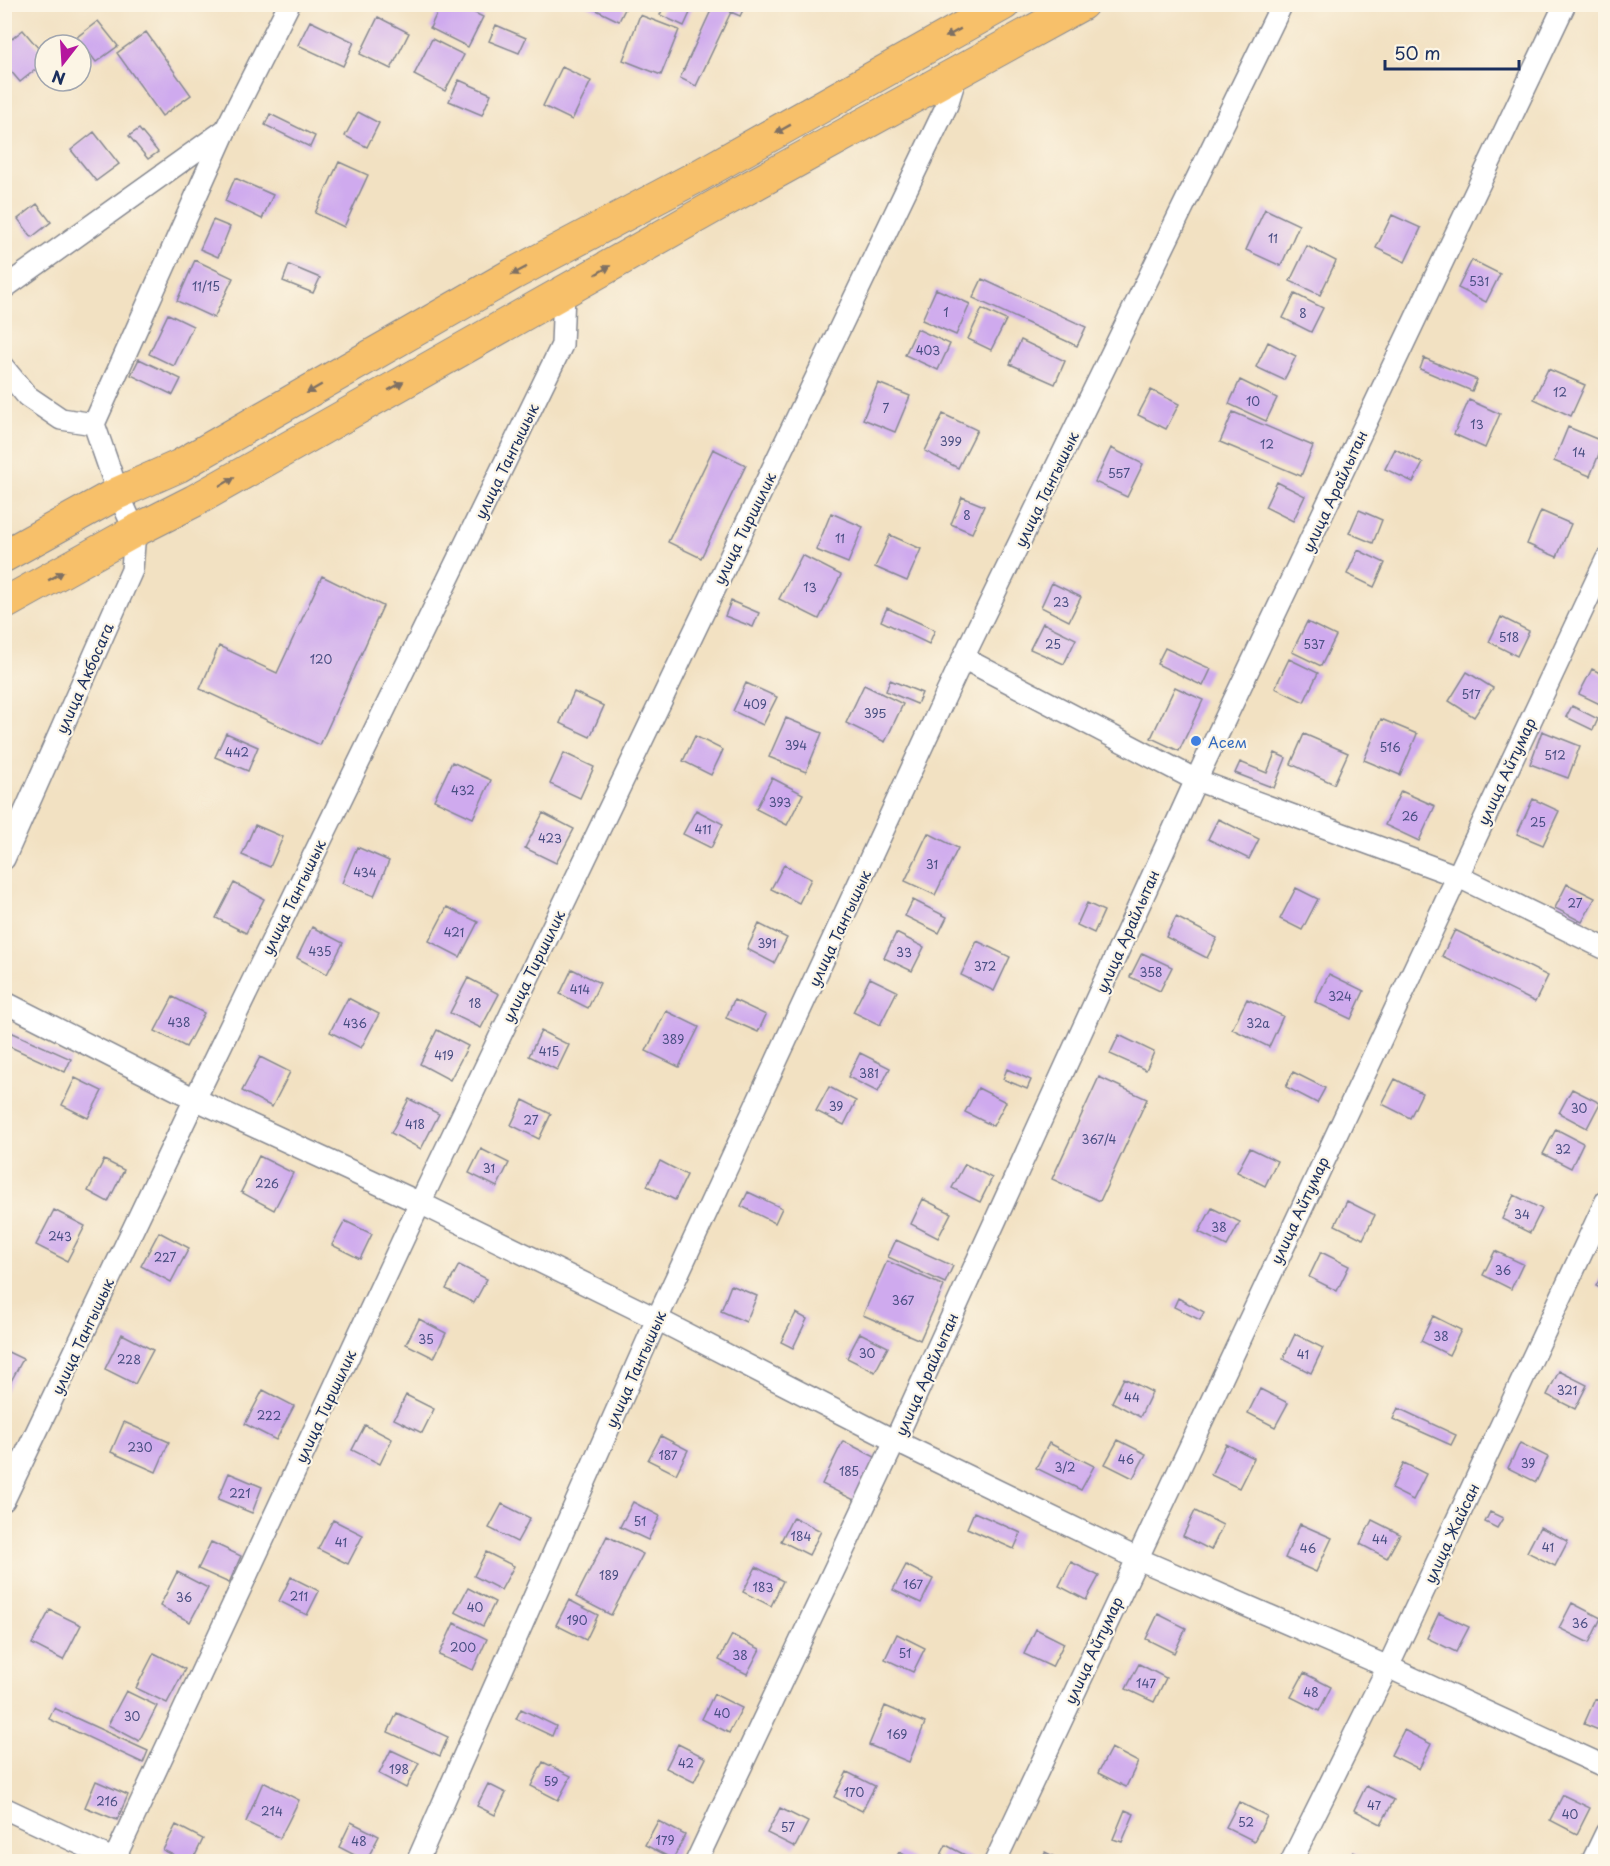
<svg xmlns="http://www.w3.org/2000/svg" width="1610" height="1866" font-family="'Playpen Sans',sans-serif">
<style>
.building{fill:#cfaaee}
.lines{fill:none;stroke-linecap:round;stroke-linejoin:round}
.minor-casing{stroke:#868890;stroke-width:24}
.highway-casing{stroke:#868890;stroke-width:34}
.minor{stroke:#fff;stroke-width:21}
.highway{stroke:#f7c06b;stroke-width:32}
.oneway{fill:#7e7064}
.shop-dot{fill:#3f7fe0;stroke:#fcf5e5;stroke-width:2}
.labels{text-anchor:middle;dominant-baseline:central;stroke-width:4.5;stroke-linejoin:round;paint-order:stroke}
.number-label{font-size:12px;fill:#484e82}
.street-label{font-size:15px;fill:#1b2f5e;stroke:#fcf5e5}
.shop-label{font-size:15px;fill:#366cbe;stroke:#fcf5e5;text-anchor:start}
</style>
<rect width="100%" height="100%" fill="#fcf5e5"/>
<filter id="ink" filterUnits="userSpaceOnUse"><feTurbulence type="fractalNoise" baseFrequency=".0167" numOctaves="2"/><feDisplacementMap in="SourceGraphic" scale="12" xChannelSelector="R" yChannelSelector="G"/><feConvolveMatrix kernelMatrix="1 2 1 2 8 2 1 2 1" color-interpolation-filters="sRGB"/></filter>
<filter id="wash" filterUnits="userSpaceOnUse"><feTurbulence type="fractalNoise" baseFrequency=".008" numOctaves="4" result="noise"/><feDisplacementMap in="SourceGraphic" scale="24" xChannelSelector="R" yChannelSelector="G"/><feGaussianBlur stdDeviation="1.35" result="paint"/><feColorMatrix in="noise" values="0 0 0 0 0 0 0 0 0 0 0 0 0 0 0 0 0 1.4 0 .05"/><feComposite in="paint" operator="in"/></filter>
<g filter="url(#wash)">
<rect width="100%" height="100%" fill="#f2e1c2"/>
<g id="blocks">
<path class="building" d="M441,4H457L483,17L468,47L430,28Z
M584,4H615L625,9L619,21Z
M665,4H694L684,26L660,15Z
M714,4H746L740,16L731,12L696,86L680,78Z
M640,15L679,30L661,75L623,60Z
M378,17L409,33L391,69L360,54Z
M98,21L118,46L96,62L77,37Z
M310,21L354,42L343,66L298,45Z
M496,25L526,38L519,53L489,41Z
M23,30L45,56V62L20,82L4,63V45Z
M146,32L191,95L162,116L117,53Z
M432,39L464,55L445,91L414,75Z
M562,67L591,81L572,120L543,106Z
M459,80L491,94L482,115L449,101Z
M358,112L379,123L367,147L345,136Z
M270,114L315,136L310,147L265,125Z
M139,129L158,152L148,159L129,136Z
M94,132L119,164L96,181L71,150Z
M339,162L368,175L344,227L315,213Z
M235,178L273,195L262,219L225,201Z
M37,204L51,222L32,237L18,219Z
M1265,209L1299,225L1281,266L1246,250Z
M1392,215L1421,228L1405,262L1376,248Z
M213,220L230,227L218,257L200,249Z
M1307,246L1336,261L1320,295L1290,281Z
M195,260L233,278L214,318L177,301Z
M1472,260L1500,274L1486,302L1458,288Z
M289,265L320,278L313,293L283,281Z
M982,279L1086,327L1077,346L973,298Z
M936,289L970,304L956,335L922,320Z
M1295,294L1323,308L1311,332L1283,318Z
M982,309L1006,320L991,350L968,339Z
M168,314L193,326L174,366L149,354Z
M917,329L950,344L938,370L905,355Z
M1021,340L1065,361L1055,384L1010,364Z
M1268,342L1296,356L1284,380L1256,367Z
M1424,358L1477,380L1472,391L1420,369Z
M139,359L181,379L173,395L131,375Z
M1548,369L1585,385L1571,416L1534,399Z
M1240,380L1277,398L1266,421L1229,404Z
M878,383L910,396L895,432L863,419Z
M1151,390L1179,404L1166,429L1138,415Z
M1469,400L1500,414L1485,448L1454,434Z
M1233,412L1313,446L1301,476L1220,442Z
M943,414L977,430L958,468L925,451Z
M1568,427L1604,442L1590,476L1554,461Z
M1111,448L1143,464L1127,497L1095,482Z
M713,449L746,465L701,558L668,542Z
M1395,449L1423,463L1413,482L1385,469Z
M1277,482L1305,496L1293,521L1265,507Z
M962,497L984,506L972,533L951,524Z
M1359,510L1382,520L1373,543L1349,533Z
M1541,511L1571,524L1557,557L1527,544Z
M831,513L863,527L848,563L816,550Z
M890,535L921,549L907,581L875,567Z
M1358,550L1385,563L1374,587L1347,574Z
M802,555L841,575L819,619L779,599Z
M322,576L383,606L320,745L200,689L219,646L277,673Z
M1052,583L1081,597L1069,621L1041,607Z
M731,601L759,613L753,627L725,616Z
M887,608L935,630L929,644L881,621Z
M1501,617L1529,631L1517,656L1489,642Z
M1307,622L1336,636L1321,666L1292,652Z
M1043,623L1076,639L1064,664L1030,649Z
M1165,648L1211,669L1203,686L1157,664Z
M1289,659L1318,673L1304,702L1275,688Z
M1592,669L1606,676V707L1579,694Z
M1467,672L1493,688L1474,717L1449,701Z
M890,680L922,693L917,704L886,691Z
M746,683L777,697L763,725L733,711Z
M864,685L903,704L885,742L846,723Z
M1175,687L1203,700L1179,751L1151,738Z
M574,692L604,706L590,737L560,723Z
M1572,706L1598,719L1593,730L1566,717Z
M786,718L822,733L806,772L769,757Z
M1381,719L1417,734L1400,775L1364,760Z
M1542,731L1580,746L1568,778L1530,764Z
M226,733L258,747L248,771L215,757Z
M1304,734L1348,753L1334,784L1291,764Z
M695,736L723,750L711,775L683,761Z
M564,753L594,767L580,798L550,784Z
M1275,753L1286,758L1274,788L1235,773L1240,762L1267,773Z
M452,762L491,780L473,818L434,800Z
M772,778L803,794L787,825L756,809Z
M1401,791L1435,806L1419,841L1385,825Z
M1533,799L1559,811L1543,845L1517,834Z
M696,810L723,824L711,848L683,834Z
M543,813L574,829L556,863L525,848Z
M1218,819L1259,839L1249,859L1208,839Z
M255,825L283,837L270,867L242,855Z
M928,833L958,848L935,895L905,881Z
M357,847L389,861L374,896L342,883Z
M784,865L811,879L799,903L771,889Z
M234,883L264,899L246,933L216,918Z
M1567,884L1595,898L1582,922L1555,908Z
M1296,888L1318,899L1302,930L1280,919Z
M913,900L947,917L939,933L905,916Z
M1087,903L1104,911L1094,933L1077,925Z
M447,907L478,922L460,957L429,941Z
M1176,917L1217,938L1207,958L1166,937Z
M759,924L787,938L774,963L747,949Z
M312,927L343,943L327,974L297,958Z
M1455,930L1548,976L1535,1002L1442,956Z
M896,933L924,947L912,971L884,958Z
M977,941L1010,957L994,991L961,975Z
M1142,953L1172,967L1160,991L1130,977Z
M572,969L600,983L588,1008L560,994Z
M1329,974L1364,991L1351,1019L1315,1002Z
M468,978L499,994L481,1028L450,1013Z
M870,978L897,991L880,1025L853,1012Z
M173,997L204,1013L186,1047L155,1031Z
M348,998L379,1014L361,1048L330,1032Z
M1247,999L1283,1016L1269,1047L1232,1029Z
M734,1000L766,1015L758,1032L726,1018Z
M666,1011L699,1027L679,1067L646,1051Z
M4,1029L71,1059L65,1072L4,1044Z
M437,1030L468,1046L450,1080L420,1064Z
M541,1031L569,1045L557,1070L529,1056Z
M1119,1035L1154,1052L1146,1070L1110,1054Z
M860,1053L890,1068L878,1092L848,1077Z
M260,1057L290,1072L272,1107L242,1091Z
M1007,1069L1031,1080L1027,1089L1003,1079Z
M1293,1072L1325,1088L1317,1103L1286,1087Z
M1099,1077L1147,1099L1100,1201L1052,1179Z
M75,1078L102,1091L88,1118L62,1105Z
M1395,1079L1422,1093L1410,1118L1382,1104Z
M829,1087L856,1101L844,1125L816,1111Z
M978,1088L1006,1102L993,1126L965,1112Z
M1572,1089L1600,1103L1587,1128L1559,1113Z
M409,1099L439,1114L421,1149L391,1133Z
M523,1100L551,1114L539,1139L511,1125Z
M1556,1129L1583,1143L1571,1168L1543,1154Z
M1250,1148L1277,1161L1265,1186L1237,1172Z
M481,1149L509,1163L497,1187L469,1173Z
M259,1156L293,1173L274,1210L241,1192Z
M104,1160L124,1170L108,1202L88,1191Z
M660,1161L687,1175L675,1200L647,1186Z
M965,1164L992,1178L980,1202L952,1188Z
M748,1192L782,1208L775,1223L741,1206Z
M1514,1195L1542,1209L1530,1233L1502,1219Z
M923,1199L951,1213L938,1238L911,1224Z
M1347,1201L1375,1215L1363,1239L1335,1225Z
M1212,1208L1240,1222L1227,1246L1199,1232Z
M54,1210L85,1226L67,1261L36,1245Z
M345,1221L372,1234L360,1259L332,1245Z
M159,1232L189,1248L171,1282L141,1266Z
M896,1240L953,1266L945,1283L888,1257Z
M1495,1251L1523,1264L1511,1289L1483,1275Z
M1321,1252L1349,1266L1337,1291L1309,1277Z
M887,1261L944,1286L920,1340L863,1315Z
M459,1265L487,1279L474,1303L446,1289Z
M1606,1268V1291L1596,1286Z
M731,1285L757,1296L746,1322L721,1311Z
M1178,1298L1204,1312L1200,1320L1174,1307Z
M796,1313L807,1319L793,1348L781,1342Z
M1433,1316L1461,1330L1449,1355L1421,1341Z
M419,1319L446,1333L434,1358L406,1344Z
M860,1333L888,1347L875,1372L847,1358Z
M122,1334L153,1350L135,1384L105,1369Z
M1295,1334L1323,1348L1311,1373L1283,1359Z
M4,1350L23,1359L4,1394Z
M1559,1371L1587,1385L1575,1409L1547,1395Z
M1124,1378L1152,1392L1140,1417L1112,1402Z
M1260,1389L1288,1403L1275,1427L1248,1413Z
M263,1390L294,1406L276,1440L245,1424Z
M406,1395L434,1409L422,1433L394,1419Z
M1398,1408L1456,1435L1451,1445L1393,1419Z
M124,1422L169,1442L156,1472L111,1452Z
M365,1425L392,1439L380,1464L352,1450Z
M661,1436L688,1450L676,1474L648,1460Z
M1118,1440L1146,1454L1133,1478L1105,1464Z
M843,1441L877,1458L856,1501L822,1484Z
M1049,1443L1094,1466L1081,1490L1036,1468Z
M1520,1443L1548,1457L1536,1482L1508,1468Z
M1226,1444L1254,1458L1239,1488L1211,1475Z
M1404,1463L1426,1474L1413,1500L1391,1489Z
M229,1473L262,1487L252,1513L218,1499Z
M633,1502L660,1516L648,1540L620,1527Z
M502,1504L530,1518L517,1542L489,1528Z
M1195,1511L1223,1525L1211,1550L1183,1536Z
M974,1512L1021,1533L1014,1549L967,1528Z
M1490,1512L1503,1518L1497,1528L1485,1522Z
M793,1517L821,1531L809,1555L781,1541Z
M333,1520L363,1535L348,1564L318,1549Z
M1372,1520L1400,1534L1387,1558L1360,1544Z
M1300,1524L1332,1538L1316,1572L1285,1558Z
M1540,1527L1568,1541L1555,1566L1527,1552Z
M607,1536L643,1554L611,1615L576,1597Z
M211,1542L241,1556L229,1583L198,1569Z
M486,1552L514,1566L501,1590L474,1576Z
M1071,1562L1099,1576L1086,1600L1059,1586Z
M906,1565L933,1579L921,1603L893,1590Z
M756,1567L783,1581L771,1606L743,1592Z
M177,1572L208,1588L190,1622L160,1606Z
M291,1577L319,1591L307,1615L279,1601Z
M468,1588L495,1602L483,1626L455,1612Z
M569,1600L598,1615L586,1640L556,1625Z
M1572,1603L1601,1618L1589,1643L1559,1628Z
M50,1610L81,1625L63,1660L32,1644Z
M1439,1613L1469,1627L1456,1652L1427,1638Z
M1158,1614L1186,1628L1174,1653L1146,1639Z
M454,1623L487,1639L473,1670L439,1655Z
M1036,1629L1064,1643L1052,1667L1024,1654Z
M897,1634L925,1648L913,1672L885,1659Z
M732,1635L760,1649L747,1674L719,1660Z
M154,1653L185,1669L167,1703L136,1688Z
M1139,1664L1166,1678L1154,1702L1126,1689Z
M1304,1673L1331,1687L1319,1711L1291,1697Z
M126,1691L157,1706L139,1741L108,1725Z
M714,1694L742,1708L729,1733L702,1719Z
M1595,1699L1606,1704V1733L1584,1724Z
M885,1706L925,1723L909,1762L869,1745Z
M54,1708L148,1751L143,1763L49,1719Z
M521,1709L556,1726L552,1736L516,1719Z
M397,1713L448,1737L440,1756L388,1732Z
M1404,1730L1431,1744L1419,1769L1391,1755Z
M678,1744L706,1758L694,1782L666,1768Z
M1111,1748L1138,1762L1126,1787L1098,1773Z
M391,1750L419,1763L406,1788L379,1774Z
M543,1762L571,1776L558,1800L531,1786Z
M847,1772L875,1786L862,1811L834,1797Z
M96,1781L128,1795L117,1820L85,1807Z
M263,1782L299,1800L280,1838L246,1822Z
M488,1784L506,1793L495,1815L477,1806Z
M1366,1786L1394,1800L1381,1824L1354,1810Z
M1563,1795L1590,1808L1577,1834L1550,1820Z
M1239,1802L1267,1816L1254,1841L1226,1827Z
M780,1808L808,1822L795,1847L767,1833Z
M1125,1810L1134,1814L1122,1842L1113,1839Z
M658,1821L685,1835L673,1859L645,1845Z
M351,1822L379,1836L366,1861L339,1847Z
M176,1825L203,1839L192,1862H187L163,1850Z
M946,1845L978,1862H945L939,1859Z
M899,1852L918,1862H894Z
M1045,1852L1064,1862H1040Z
M1353,1852L1372,1862H1349Z"/>
</g>
</g>
<g filter="url(#ink)">
<use href="#blocks" fill-opacity="0" stroke="#868890" stroke-width="1.5"/>
<g class="lines">
<g class="minor-casing">
<path id="minor" d="M4,288L225,130
M4,368L27,396L61,419L94,424L118,493L135,531L132,570L4,859
M94,424L226,129L289,4
M963,658L1196,780L1457,876L1606,949
M4,1002L195,1099L420,1203L657,1319L895,1441L1136,1558L1388,1667L1606,1767
M4,1500L195,1099L562,345L564,292
M4,1808L119,1862
M113,1862L420,1203L947,105L957,73
M417,1862L657,1319L963,658L1282,4
M696,1862L895,1441L1196,780L1565,4
M995,1862L1606,560
M1291,1862L1388,1667L1606,1201
M1592,1862L1606,1833"/>
</g>
<g class="highway-casing">
<path id="highway" d="M4,556L118,493L179,466L513,274L700,175L1004,4
M4,604L135,531L194,501L717,205L1082,4"/>
</g>
<use href="#minor" class="minor"/>
<use href="#highway" class="highway"/>
</g>
<defs><path id="oneway-solid" d="M-6-.8H1V-3.2L6.5 0L1 3.2V.8H-6Z" transform="scale(1.5)"/></defs>
<g class="oneway">
<use href="#oneway-solid" transform="translate(953 33) rotate(151)"/>
<use href="#oneway-solid" transform="translate(783 129) rotate(151)"/>
<use href="#oneway-solid" transform="translate(603 270) rotate(-30)"/>
<use href="#oneway-solid" transform="translate(519 271) rotate(152)"/>
<use href="#oneway-solid" transform="translate(396 386) rotate(-29)"/>
<use href="#oneway-solid" transform="translate(314 389) rotate(150)"/>
<use href="#oneway-solid" transform="translate(227 482) rotate(-29)"/>
<use href="#oneway-solid" transform="translate(56 576) rotate(-29)"/>
</g>
</g>
<circle class="shop-dot" cx="1196" cy="741" r="6"/>
<g class="labels">
<g class="number-label">
<text x="1273" y="238">11</text>
<text x="1479" y="281">531</text>
<text x="206" y="286">11/15</text>
<text x="946" y="312">1</text>
<text x="1303" y="313">8</text>
<text x="928" y="350">403</text>
<text x="1560" y="392">12</text>
<text x="1253" y="401">10</text>
<text x="886" y="408">7</text>
<text x="1477" y="424">13</text>
<text x="951" y="441">399</text>
<text x="1267" y="444">12</text>
<text x="1579" y="452">14</text>
<text x="1119" y="473">557</text>
<text x="967" y="515">8</text>
<text x="840" y="538">11</text>
<text x="810" y="587">13</text>
<text x="1061" y="602">23</text>
<text x="1509" y="637">518</text>
<text x="1053" y="644">25</text>
<text x="1314" y="644">537</text>
<text x="321" y="659">120</text>
<text x="1471" y="694">517</text>
<text x="755" y="704">409</text>
<text x="875" y="713">395</text>
<text x="796" y="745">394</text>
<text x="1390" y="747">516</text>
<text x="237" y="752">442</text>
<text x="1555" y="755">512</text>
<text x="463" y="790">432</text>
<text x="780" y="802">393</text>
<text x="1410" y="816">26</text>
<text x="1538" y="822">25</text>
<text x="703" y="829">411</text>
<text x="550" y="838">423</text>
<text x="932" y="864">31</text>
<text x="365" y="872">434</text>
<text x="1575" y="903">27</text>
<text x="454" y="932">421</text>
<text x="767" y="943">391</text>
<text x="320" y="951">435</text>
<text x="904" y="952">33</text>
<text x="985" y="966">372</text>
<text x="1151" y="972">358</text>
<text x="580" y="989">414</text>
<text x="1340" y="996">324</text>
<text x="475" y="1003">18</text>
<text x="179" y="1022">438</text>
<text x="355" y="1023">436</text>
<text x="1258" y="1023">32а</text>
<text x="673" y="1039">389</text>
<text x="549" y="1051">415</text>
<text x="444" y="1055">419</text>
<text x="869" y="1073">381</text>
<text x="836" y="1106">39</text>
<text x="1579" y="1108">30</text>
<text x="531" y="1120">27</text>
<text x="415" y="1124">418</text>
<text x="1099" y="1139">367/4</text>
<text x="1563" y="1149">32</text>
<text x="489" y="1168">31</text>
<text x="267" y="1183">226</text>
<text x="1522" y="1214">34</text>
<text x="1219" y="1227">38</text>
<text x="60" y="1236">243</text>
<text x="165" y="1257">227</text>
<text x="1503" y="1270">36</text>
<text x="903" y="1300">367</text>
<text x="1441" y="1336">38</text>
<text x="426" y="1339">35</text>
<text x="867" y="1353">30</text>
<text x="1303" y="1354">41</text>
<text x="129" y="1359">228</text>
<text x="1567" y="1390">321</text>
<text x="1132" y="1397">44</text>
<text x="269" y="1415">222</text>
<text x="140" y="1447">230</text>
<text x="668" y="1455">187</text>
<text x="1126" y="1459">46</text>
<text x="1528" y="1463">39</text>
<text x="1065" y="1467">3/2</text>
<text x="849" y="1471">185</text>
<text x="240" y="1493">221</text>
<text x="640" y="1521">51</text>
<text x="801" y="1536">184</text>
<text x="1380" y="1539">44</text>
<text x="341" y="1542">41</text>
<text x="1548" y="1547">41</text>
<text x="1308" y="1548">46</text>
<text x="609" y="1575">189</text>
<text x="913" y="1584">167</text>
<text x="763" y="1587">183</text>
<text x="299" y="1596">211</text>
<text x="184" y="1597">36</text>
<text x="475" y="1607">40</text>
<text x="577" y="1620">190</text>
<text x="1580" y="1623">36</text>
<text x="463" y="1647">200</text>
<text x="905" y="1653">51</text>
<text x="740" y="1655">38</text>
<text x="1146" y="1683">147</text>
<text x="1311" y="1692">48</text>
<text x="722" y="1713">40</text>
<text x="132" y="1716">30</text>
<text x="897" y="1734">169</text>
<text x="686" y="1763">42</text>
<text x="399" y="1769">198</text>
<text x="551" y="1781">59</text>
<text x="854" y="1792">170</text>
<text x="107" y="1801">216</text>
<text x="1374" y="1805">47</text>
<text x="272" y="1811">214</text>
<text x="1570" y="1814">40</text>
<text x="1246" y="1822">52</text>
<text x="788" y="1827">57</text>
<text x="665" y="1840">179</text>
<text x="359" y="1841">48</text>
</g>
<g class="street-label">
<text transform="translate(506 461) rotate(-64)">улица Тангышык</text>
<text transform="translate(1046 489) rotate(-64)">улица Тангышык</text>
<text transform="translate(1334 491) rotate(-65)">улица Арайлытан</text>
<text transform="translate(744 528) rotate(-64)">улица Тиршилик</text>
<text transform="translate(84 678) rotate(-66)">улица Акбосага</text>
<text transform="translate(1506 771) rotate(-65)">улица Айтумар</text>
<text transform="translate(293 897) rotate(-64)">улица Тангышык</text>
<text transform="translate(839 928) rotate(-65)">улица Тангышык</text>
<text transform="translate(1127 931) rotate(-66)">улица Арайлытан</text>
<text transform="translate(533 966) rotate(-64)">улица Тиршилик</text>
<text transform="translate(1299 1210) rotate(-65)">улица Айтумар</text>
<text transform="translate(82 1336) rotate(-65)">улица Тангышык</text>
<text transform="translate(635 1369) rotate(-66)">улица Тангышык</text>
<text transform="translate(926 1374) rotate(-66)">улица Арайлытан</text>
<text transform="translate(325 1406) rotate(-65)">улица Тиршилик</text>
<text transform="translate(1451 1533) rotate(-65)">улица Жайсан</text>
<text transform="translate(1093 1650) rotate(-65)">улица Айтумар</text>
</g>
<g class="shop-label">
<text x="1208" y="741">Асем</text>
</g>
</g>
<rect width="1610" height="1866" fill="none" stroke="#fcf5e5" stroke-width="24"/>
<g transform="translate(63 63) rotate(197)"><circle r="28" fill="#fcf5e5" stroke="#a2a6af" stroke-width="1.5"/>
<path d="M0-4.5L10 22L0 15L-10 22Z" fill="#b5179e"/>
<text y="-9" font-size="16" font-weight="bold" text-anchor="middle" fill="#1b2f5e">N</text>
</g>
<path d="M1385 60v9h134v-9" fill="none" stroke="#1b2f5e" stroke-width="3"/>
<text x="1394" y="60" font-size="18" fill="#1b2f5e" stroke="#fcf5e5" stroke-width="4.5" paint-order="stroke">50 m</text>
</svg>
